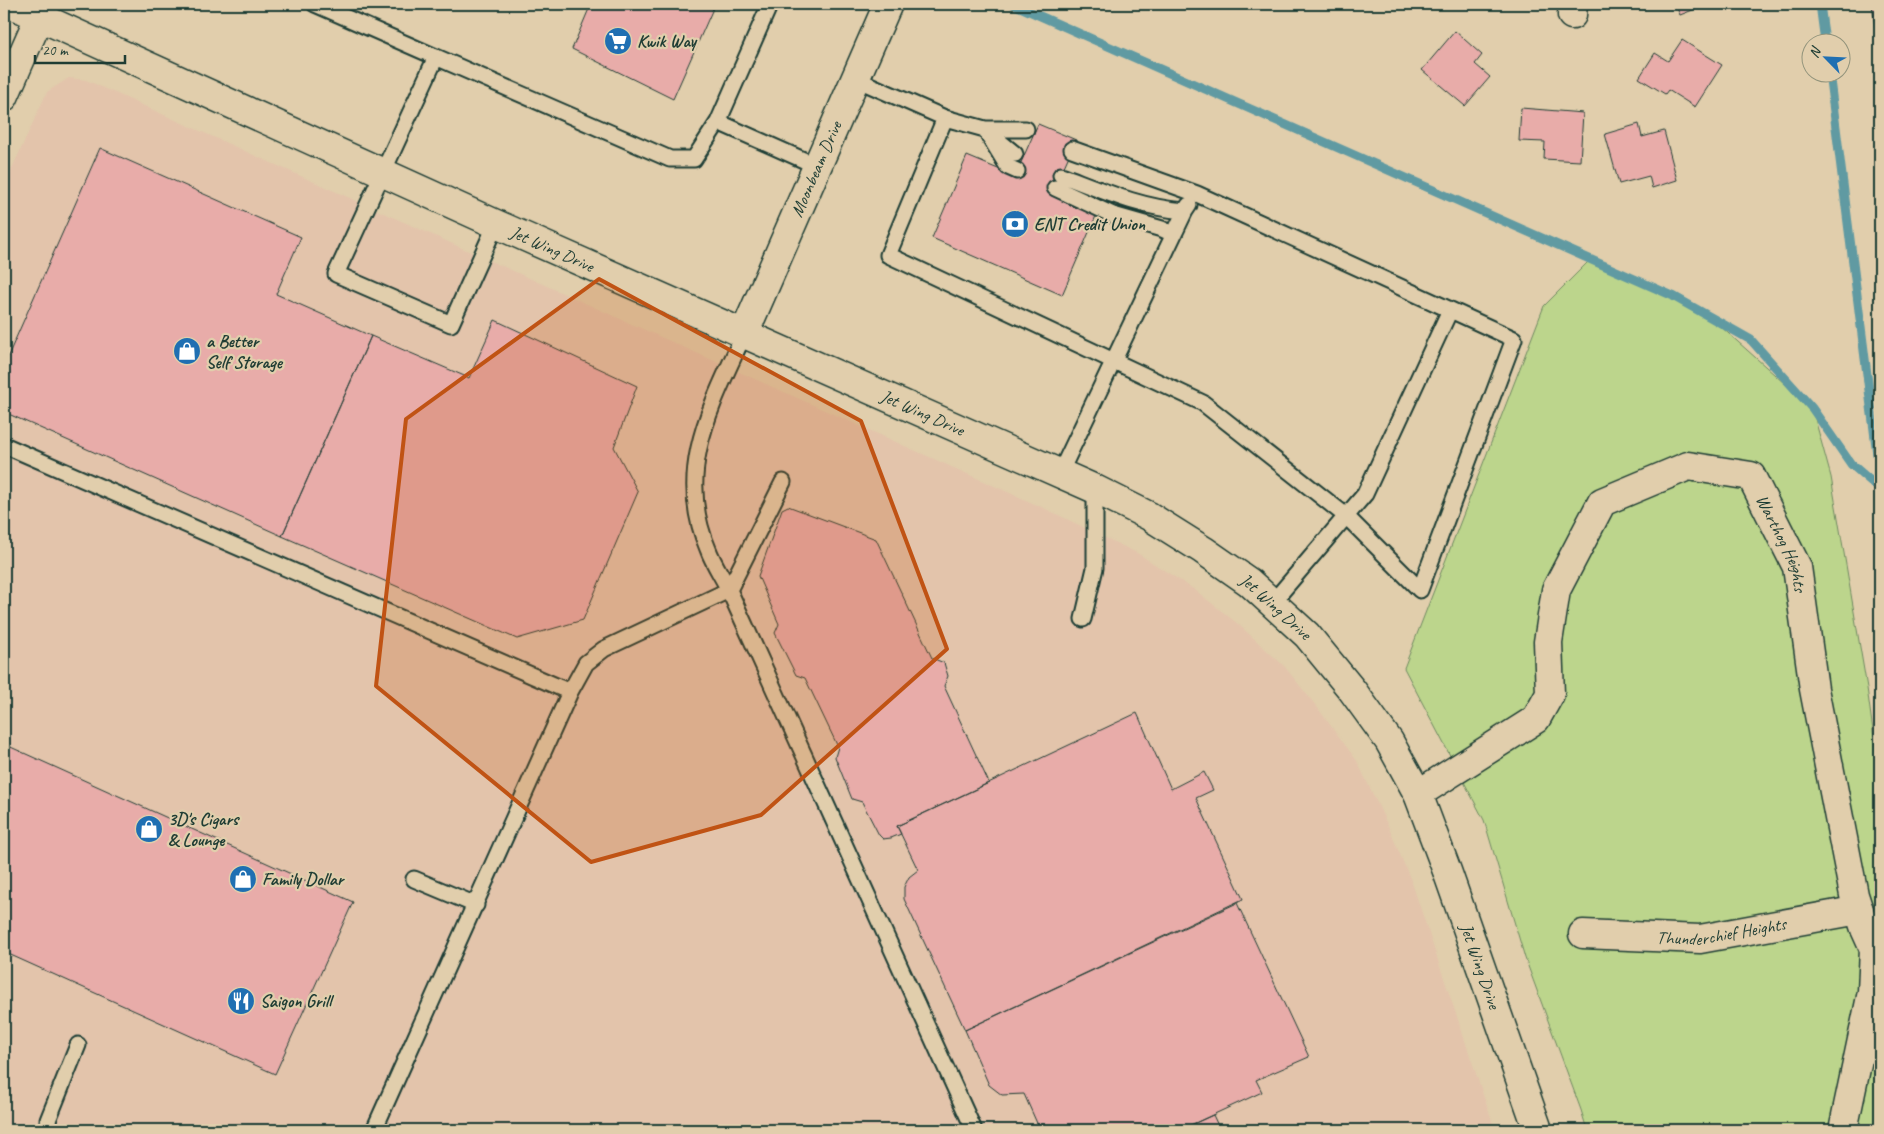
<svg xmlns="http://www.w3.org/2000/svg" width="1884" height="1134" font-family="Caveat,sans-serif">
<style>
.built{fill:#e3c4ab}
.green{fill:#bcd58c;stroke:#6e8960}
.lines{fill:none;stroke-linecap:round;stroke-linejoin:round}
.stream{stroke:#609aa2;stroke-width:9}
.building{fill:#e8aca9;stroke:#1f3d34}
.service-casing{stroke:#1f3d34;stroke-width:19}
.minor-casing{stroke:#1f3d34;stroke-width:31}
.secondary-casing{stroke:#1f3d34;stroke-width:31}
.primary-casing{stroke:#1f3d34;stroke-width:31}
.service{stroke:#e1ceac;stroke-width:15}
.minor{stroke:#e1ceac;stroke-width:28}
.secondary{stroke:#e1ceac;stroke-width:28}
.primary{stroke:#e1ceac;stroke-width:28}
.marked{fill:#c05314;fill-opacity:0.2;stroke:#c05314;stroke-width:4;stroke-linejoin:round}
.labels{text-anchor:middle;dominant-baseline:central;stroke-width:4.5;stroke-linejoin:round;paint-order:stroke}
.poi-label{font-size:18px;font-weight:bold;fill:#1f3d34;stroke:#e1ceac;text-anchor:start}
.street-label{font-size:18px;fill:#1f3d34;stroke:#e1ceac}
</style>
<rect width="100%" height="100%" fill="#e1ceac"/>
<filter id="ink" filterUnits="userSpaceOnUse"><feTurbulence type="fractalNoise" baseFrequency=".02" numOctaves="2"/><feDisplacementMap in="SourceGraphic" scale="10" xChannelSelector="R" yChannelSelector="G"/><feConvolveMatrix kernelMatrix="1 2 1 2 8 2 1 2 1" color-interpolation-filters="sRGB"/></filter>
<g filter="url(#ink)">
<path class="built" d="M69,78L86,80L1048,510L1137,553L1195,590L1238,624L1284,666L1317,707L1357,761L1389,828L1412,883L1495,1130H4V186L47,92Z"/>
<path class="green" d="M1590,260L1710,317L1812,408L1831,477L1867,688L1880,781V1130H1587L1581,1110L1525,958L1484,820L1404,668L1544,306Z"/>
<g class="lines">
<path class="stream" d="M1013,4L1673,296L1751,340L1812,408L1851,464L1880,489
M1820,4L1825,42
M1829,72L1880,478"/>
</g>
<path class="building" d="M591,4H715L673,99L572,49Z
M1675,4H1708L1680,15Z
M1872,4H1880V27H1875Z
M1455,31L1482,55L1475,64L1490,77L1465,106L1422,70Z
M1682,40L1722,65L1695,107L1668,90L1665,94L1639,78L1655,53L1668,61Z
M1521,108L1583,113L1580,161L1544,159L1545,142L1519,141Z
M1038,124L1076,140L1054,189L1099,209L1062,295L932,238L967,156L1015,176Z
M1639,124L1642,137L1664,131L1677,180L1652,188L1649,176L1619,184L1605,134Z
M100,148L301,237L276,294L371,336L282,536L4,412V365Z
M495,320L637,386L614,447L638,492L583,620L517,639L282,536L371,336L469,378Z
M788,506L876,539L932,658L944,663L948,676L944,686L989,783L897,826L901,834L891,838L883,839L879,835L862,802L852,799L835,757L838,747L805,678L796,675L775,633L779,624L758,576L782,509Z
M1137,713L1171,789L1204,772L1213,790L1196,798L1243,899L965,1030L904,899V887L909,877L918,870L897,826Z
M4,744L353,902L275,1074L4,952Z
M1237,903L1309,1057L1256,1080L1262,1092L1180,1130H1040L1024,1094L1002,1095L989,1085L965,1030Z
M1213,1115L1220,1130H1180Z"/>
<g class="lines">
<g class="service-casing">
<path id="service" d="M315,4L436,57
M856,79L945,118
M718,122L770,4
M985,129L1008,167L1017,171
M1026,129H985L945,118L888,255L1203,403L1346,516L1420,590L1514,339L1197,194L1072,149
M994,137L1015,154
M1061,175C1101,190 1141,208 1185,211L1189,205
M1055,188L1113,215L1162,229L1173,234
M496,224L451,324L336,274L436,57L670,159H694L718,122L817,166
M744,334C712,405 674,470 708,549C713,563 722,576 729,590L974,1130
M4,445L570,692
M1060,473L1185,211
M1272,603L1365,494L1450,310
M1083,619L1095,568V489
M414,879L476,905
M48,1120L78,1045
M374,1130L570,692L586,663L604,649L729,590L783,482"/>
</g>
<g class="minor-casing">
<g id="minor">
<path d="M1572,15L1573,4"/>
<path id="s1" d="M744,334L888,4"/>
<path id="s2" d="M1418,794L1536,719L1550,694L1548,642L1556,590L1602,502L1688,466L1751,476L1797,567L1814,689L1854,895L1865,929L1874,949L1872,992L1843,1130"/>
<path id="s3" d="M1583,934L1700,939L1859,910"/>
</g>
</g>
<g class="secondary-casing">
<g id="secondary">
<path id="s4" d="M11,4L496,224L1095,489L1149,516L1203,550L1249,582L1307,635L1352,690L1389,741L1418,794L1447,871L1538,1130"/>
</g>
</g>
<g class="primary-casing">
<path id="primary" d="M4,97L45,4"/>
</g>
<use href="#service" class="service"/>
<use href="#minor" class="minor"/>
<use href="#secondary" class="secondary"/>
<use href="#primary" class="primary"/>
</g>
</g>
<path class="marked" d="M599,279L861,421L947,649L761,815L591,862L376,686L406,419Z"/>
<defs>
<g id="supermarket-disc" transform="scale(1.4375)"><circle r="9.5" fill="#1f6fb2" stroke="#e1ceac"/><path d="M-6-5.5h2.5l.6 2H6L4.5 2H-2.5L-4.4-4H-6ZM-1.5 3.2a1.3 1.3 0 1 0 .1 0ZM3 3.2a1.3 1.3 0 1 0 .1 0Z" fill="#fff"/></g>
<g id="bank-disc" transform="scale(1.4375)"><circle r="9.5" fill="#1f6fb2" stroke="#e1ceac"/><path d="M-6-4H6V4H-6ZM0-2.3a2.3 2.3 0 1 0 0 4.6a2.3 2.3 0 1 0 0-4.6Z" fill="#fff"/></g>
<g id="shop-disc" transform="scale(1.4375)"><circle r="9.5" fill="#1f6fb2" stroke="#e1ceac"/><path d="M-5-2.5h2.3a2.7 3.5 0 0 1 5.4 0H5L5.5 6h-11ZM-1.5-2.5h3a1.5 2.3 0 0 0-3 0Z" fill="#fff"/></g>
<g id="restaurant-disc" transform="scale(1.4375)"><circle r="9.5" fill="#1f6fb2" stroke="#e1ceac"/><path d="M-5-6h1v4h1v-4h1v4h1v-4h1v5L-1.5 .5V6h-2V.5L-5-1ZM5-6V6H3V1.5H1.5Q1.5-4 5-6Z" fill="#fff"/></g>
</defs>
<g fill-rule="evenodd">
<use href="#supermarket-disc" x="618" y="41"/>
<use href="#bank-disc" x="1015" y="224"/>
<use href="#shop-disc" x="187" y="351"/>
<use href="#shop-disc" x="149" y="829"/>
<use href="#shop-disc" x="243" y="879"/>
<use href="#restaurant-disc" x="241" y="1001"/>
</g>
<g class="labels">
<g class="poi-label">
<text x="637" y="41">Kwik Way</text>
<text x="1034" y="224">ENT Credit Union</text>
<text x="206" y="341">a Better<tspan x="206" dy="21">Self Storage</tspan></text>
<text x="168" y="819">3D's Cigars<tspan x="168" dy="21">&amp; Lounge</tspan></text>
<text x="262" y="879">Family Dollar</text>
<text x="260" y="1001">Saigon Grill</text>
</g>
<g class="street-label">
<text stroke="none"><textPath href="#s1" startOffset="180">Moonbeam Drive</textPath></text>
<text stroke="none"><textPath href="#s4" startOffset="594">Jet Wing Drive</textPath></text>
<text stroke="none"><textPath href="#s4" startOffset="999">Jet Wing Drive</textPath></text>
<text stroke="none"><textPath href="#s2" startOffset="604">Warthog Heights</textPath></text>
<text stroke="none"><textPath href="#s4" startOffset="1404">Jet Wing Drive</textPath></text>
<text stroke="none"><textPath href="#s3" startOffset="139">Thunderchief Heights</textPath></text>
<text stroke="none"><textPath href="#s4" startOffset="1824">Jet Wing Drive</textPath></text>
</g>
</g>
<rect width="1884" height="1134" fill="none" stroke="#e1ceac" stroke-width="20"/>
<rect x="10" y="10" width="1864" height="1114" fill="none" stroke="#1f3d34" stroke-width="2" filter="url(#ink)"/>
<g transform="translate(1826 58) rotate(294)"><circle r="24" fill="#e1ceac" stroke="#93947c"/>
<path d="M0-4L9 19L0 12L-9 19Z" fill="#1f6fb2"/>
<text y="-8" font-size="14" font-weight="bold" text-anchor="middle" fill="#1f3d34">N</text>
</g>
<path d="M35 55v8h90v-8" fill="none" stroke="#1f3d34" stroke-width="2.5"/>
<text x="42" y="55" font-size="15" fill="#1f3d34" stroke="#e1ceac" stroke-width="4" paint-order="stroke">20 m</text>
</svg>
